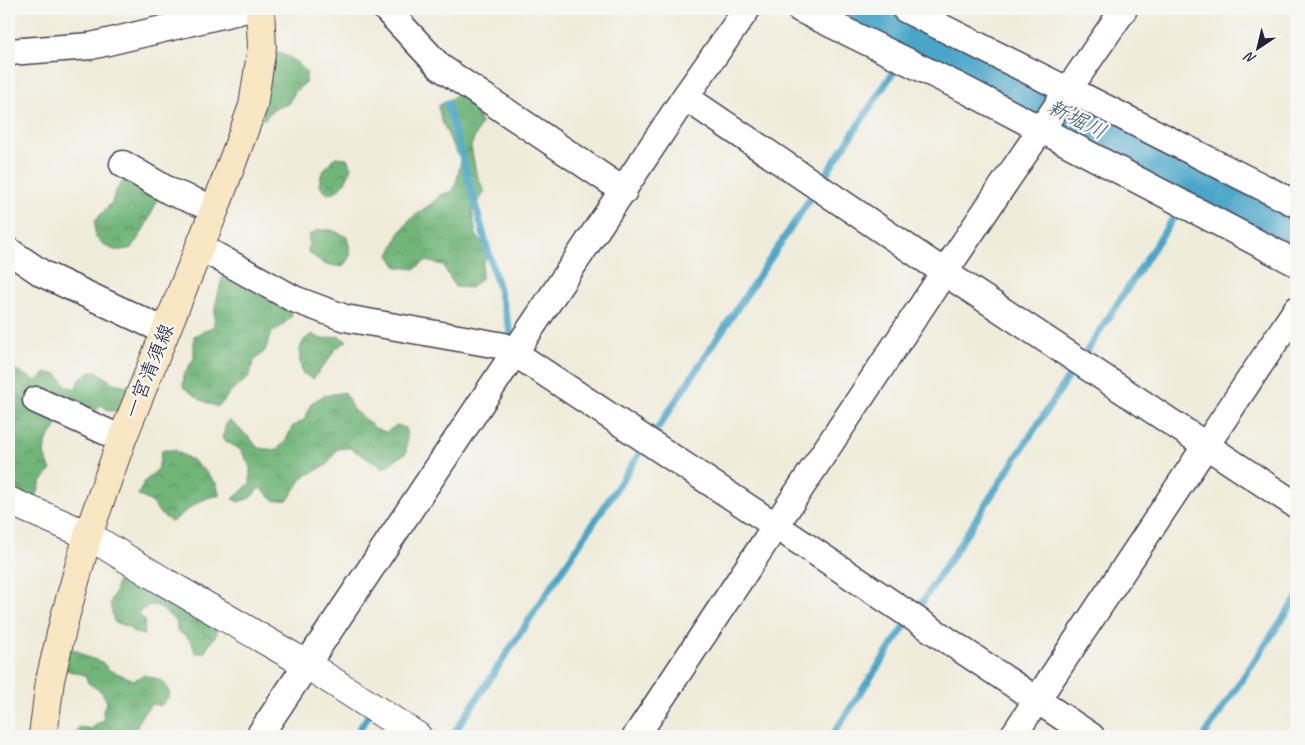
<svg xmlns="http://www.w3.org/2000/svg" width="1305" height="745" font-family="Caveat,'Klee One',sans-serif">
<style>
.forest{fill:url(#forest-crowns);stroke:#4a6c5a}
.lines{fill:none;stroke-linecap:round;stroke-linejoin:round}
.stream{stroke:#4aa6c8;stroke-width:7}
.river{stroke:#4aa6c8;stroke-width:40}
.minor-casing{stroke:#414053;stroke-width:29}
.tertiary-casing{stroke:#414053;stroke-width:30}
.secondary-casing{stroke:#414053;stroke-width:30}
.minor{stroke:#fff;stroke-width:26}
.tertiary{stroke:#fff;stroke-width:28}
.secondary{stroke:#f9e7c3;stroke-width:28}
.labels{text-anchor:middle;dominant-baseline:central;stroke-width:5;stroke-linejoin:round;paint-order:stroke}
.street-label{font-size:20px;fill:#22223b;stroke:#f6f6f2}
.water-label{font-size:21px;font-style:italic;fill:#325773;stroke:#f6f6f2}
</style>
<defs>
<pattern id="forest-crowns" width="20" height="18" patternUnits="userSpaceOnUse" patternTransform="scale(1.25)"><rect width="20" height="18" fill="#71b579"/><path d="M2 6a3 3 0 1 1 6 0M12 15a3 3 0 1 1 6 0" fill="none" stroke="#5c9364"/></pattern>
</defs>
<rect width="100%" height="100%" fill="#f6f6f2"/>
<filter id="ink" filterUnits="userSpaceOnUse"><feTurbulence type="fractalNoise" baseFrequency=".02" numOctaves="2"/><feDisplacementMap in="SourceGraphic" scale="10" xChannelSelector="R" yChannelSelector="G"/><feConvolveMatrix kernelMatrix="1 2 1 2 8 2 1 2 1" color-interpolation-filters="sRGB"/></filter>
<filter id="wash" filterUnits="userSpaceOnUse"><feTurbulence type="fractalNoise" baseFrequency=".0096" numOctaves="4" result="noise"/><feDisplacementMap in="SourceGraphic" scale="20" xChannelSelector="R" yChannelSelector="G"/><feGaussianBlur stdDeviation="1.12" result="paint"/><feColorMatrix in="noise" values="0 0 0 0 0 0 0 0 0 0 0 0 0 0 0 0 0 1.4 0 .05"/><feComposite in="paint" operator="in"/></filter>
<g filter="url(#wash)">
<rect width="100%" height="100%" fill="#f0ecda"/>
<path class="forest" d="M269,51C289,55 294,58 307,73L305,83L295,92L288,104L273,109L265,119L252,120Z
M458,94L475,109L481,123L471,146L476,173L485,192L472,210L476,235L490,252L483,263L481,279L471,288L455,287L443,265L425,261L415,269L397,267L389,255L399,234L410,219L431,204L440,195L453,191L457,179L461,160L452,144L441,119L438,106Z
M335,157L347,158L351,167C346,182 344,189 329,194C327,193 324,192 322,189C314,179 328,164 335,157Z
M124,179L158,198C151,216 143,232 132,248C111,253 110,249 95,237V221L112,202L116,191Z
M318,230H332L347,237L351,254L343,267L324,264L308,252L309,235Z
M223,274L286,299L292,316L277,330L271,333L265,351L254,361L248,378L229,393L224,401L217,407L201,400L183,387L184,374L194,358V336L214,326L215,307Z
M312,334L321,339L338,336L347,341L335,349L329,359L313,379L302,373C299,357 296,343 312,334Z
M9,366L36,381L46,373L57,374L67,387L76,388L79,380L91,371H97L113,383L127,386L131,399L120,411H110L101,405L90,417L58,424L47,440L44,454L51,470L41,482L37,495L28,503L9,497Z
M345,392L353,410L364,418L375,428L386,432L397,425L406,428L407,437L406,453L383,468L350,448L337,449L327,465L303,477L288,500L275,501L260,488L250,498L238,502L233,499L250,483V467L241,450L222,439L226,424L229,420L251,439L258,448L277,450L286,440L292,427L305,419L311,403L323,396Z
M162,450H175L192,460L207,473L216,483L220,496C205,494 184,513 172,522L160,514L153,503L138,495L144,482L158,469Z
M129,569L216,623L217,633L204,653H195C192,640 189,638 177,631V622L158,606L149,605L138,613L145,620L144,635L134,633L128,627L114,622L110,603L116,589L119,574Z
M68,648L77,650L87,657L102,662L109,670L134,680L144,675C160,680 165,678 170,695L161,706L152,704C143,714 134,722 139,736H74L79,727L92,729L96,724L104,720L103,710L107,702L102,692L88,683L85,675L61,669Z"/>
<g class="lines">
<path class="stream" d="M910,48L916,38
M447,103L513,340
M822,180L894,71
M1191,191L1197,181
M1084,355L1174,217
M653,435L814,193
M919,607L1075,367
M423,727L436,736
M355,736L368,716
M452,736L642,450
M832,736L906,624
M1204,736L1296,599"/>
<path class="river" d="M859,9C928,45 999,79 1069,114C1145,153 1219,193 1296,229"/>
</g>
</g>
<g filter="url(#ink)">
<g class="lines">
<g class="minor-casing">
<path id="minor" d="M386,9L440,67L624,191
M800,9L964,89L1296,263
M905,9L1067,90L1080,95L1296,204
M9,52L91,46L247,9
M685,97L944,272L1296,505
M123,164L171,192L215,209
M200,247L294,299L345,318L504,346L776,526L1091,736
M9,251L43,274L165,331
M36,400L122,439
M259,736L685,97L747,9
M636,736C798,493 957,249 1124,9
M1013,736L1296,310"/>
</g>
<g class="tertiary-casing">
<path id="tertiary" d="M9,501L88,535L163,581L306,664L417,736"/>
</g>
<g class="secondary-casing">
<path id="secondary" d="M43,736L50,680L65,617L88,535L122,439L215,209L253,106L262,47L260,9"/>
</g>
<use href="#minor" class="minor"/>
<use href="#tertiary" class="tertiary"/>
<use href="#secondary" class="secondary"/>
</g>
</g>
<g class="labels">
<g class="street-label">
<text transform="translate(149 371) rotate(-68)">一宮清須線</text>
</g>
<g class="water-label">
<text transform="translate(1077 119) rotate(27)">新堀川</text>
</g>
</g>
<rect width="1305" height="745" fill="none" stroke="#f6f6f2" stroke-width="30"/>
<g transform="translate(1258 48) rotate(215)" stroke="#f6f6f2" stroke-width="4" paint-order="stroke">
<path d="M0-4L9 19L0 12L-9 19Z" fill="#22223b"/>
<text y="-8" font-size="14" font-weight="bold" text-anchor="middle" fill="#22223b">N</text>
</g>
</svg>
